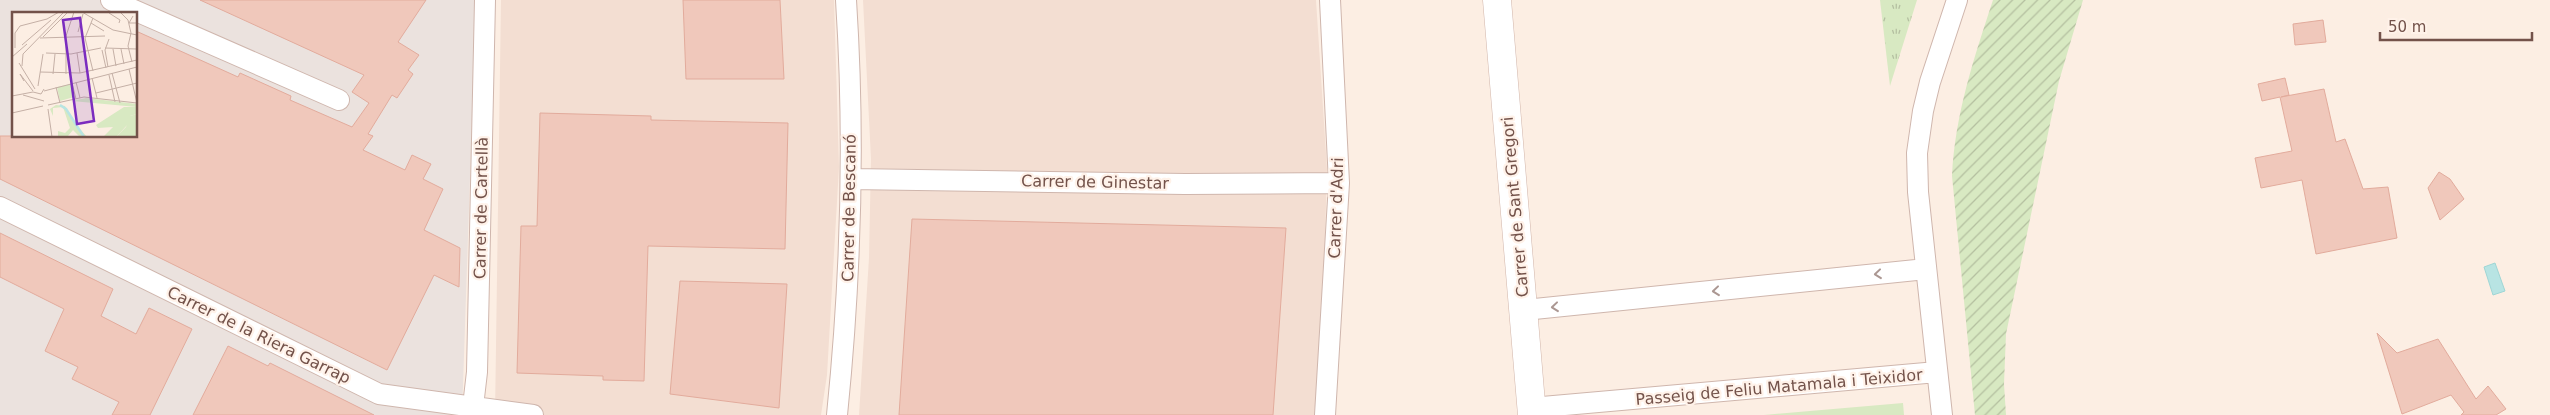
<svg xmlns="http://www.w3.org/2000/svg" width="2550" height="415" font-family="'DejaVu Sans',sans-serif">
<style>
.residential{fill:#f3ded2}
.industrial{fill:#ebe2de;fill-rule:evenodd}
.grass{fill:#d8e9c2}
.park{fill:url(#park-tufts)}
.garden{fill:url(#garden-furrows)}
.water{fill:#b8e4e3;stroke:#9fd6d5}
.building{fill:#f0c8bb;stroke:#e2ab9c}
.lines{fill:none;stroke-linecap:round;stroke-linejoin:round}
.minor-casing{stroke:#cfb6ad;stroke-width:22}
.secondary-casing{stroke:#d1b5aa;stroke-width:29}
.minor{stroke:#fff;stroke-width:20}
.secondary{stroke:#fff;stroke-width:28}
.oneway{stroke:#ab9792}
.labels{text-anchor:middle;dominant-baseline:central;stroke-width:4.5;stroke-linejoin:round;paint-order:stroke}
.street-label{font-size:16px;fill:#73524a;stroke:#fff2e9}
.inset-river{fill:none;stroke:#b8e4e3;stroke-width:2.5}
.inset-road{fill:none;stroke:#c5b0a6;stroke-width:1}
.view{fill:#7b2cbf;fill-opacity:0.15;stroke:#7b2cbf;stroke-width:2.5}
.inset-edge{fill:none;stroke:#73524a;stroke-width:2.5}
</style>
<defs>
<pattern id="park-tufts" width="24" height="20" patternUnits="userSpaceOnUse" patternTransform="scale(1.25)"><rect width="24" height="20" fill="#d8e9c2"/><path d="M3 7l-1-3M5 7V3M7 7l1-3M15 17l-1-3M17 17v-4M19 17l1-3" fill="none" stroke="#b4bfa0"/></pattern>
<pattern id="garden-furrows" width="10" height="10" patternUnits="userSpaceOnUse" patternTransform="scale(1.25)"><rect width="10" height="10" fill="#d8e9c2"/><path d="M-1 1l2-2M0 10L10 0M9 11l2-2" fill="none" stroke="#b4bfa0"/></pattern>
</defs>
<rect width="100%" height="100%" fill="#fceee3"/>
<path class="residential" d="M501,0H834L839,167L827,375L821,415H495Z
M863,0H1316L1327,169L1322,344L1314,415H859L869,258L871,159Z"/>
<path class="industrial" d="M0,0H476L462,415H0ZM14,14H136V136H14Z"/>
<path class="grass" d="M1903,403L1904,415H1764Z"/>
<path class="park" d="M1880,0H1917L1890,86Z"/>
<path class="garden" d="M1993,0H2083L2059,81L2006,334L2004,384L2006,415H1975L1952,176C1955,114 1974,58 1993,0Z"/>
<path class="water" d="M2495,263L2505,291L2493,295L2484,267Z"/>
<path class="building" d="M200,0H426L398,42L419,55L408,70L413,74L397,98L392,95L368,134L373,136L363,150L405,170L412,155L431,164L423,179L443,189L424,230L460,248L459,287L434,275L387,370L0,179V136H136V31L238,77L240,73L291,96L290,100L352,127L369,103L352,92L364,75Z
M683,0H780L784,79H686Z
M2323,20L2326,42L2295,45L2293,24Z
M2285,78L2289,95L2281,97L2324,89L2336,142L2345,139L2363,189L2388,187L2397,238L2316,254L2302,180L2261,188L2255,158L2292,151L2280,97L2262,101L2258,84Z
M540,113L651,116V120L788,123L785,249L648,246L644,381L603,380V376L517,373L521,226H537Z
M2439,172L2450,179L2464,199L2440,220L2428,188Z
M912,219L1286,228L1273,415H899Z
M0,233L113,289L101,316L136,334L149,308L192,329L150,415H112L119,402L72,379L78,367L45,351L64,309L0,277Z
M680,281L787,284L779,408L670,394Z
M2377,333L2397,353L2438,339L2476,399L2488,386L2506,409L2496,415H2461L2464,412L2451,395L2402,414Z
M228,346L268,366L270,363L374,415H193Z"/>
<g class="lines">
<g class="minor-casing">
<path id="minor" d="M111,0L339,100
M851,179L1185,184L1339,183
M0,207L379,394L533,415
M1524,310L1926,269
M1531,408L1937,372
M472,415L477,372L485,0
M837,415C851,277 855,138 846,0
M1325,415L1339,183L1330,0
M1942,415L1918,192L1917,153L1923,111L1930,82L1957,0"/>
</g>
<g class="secondary-casing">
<path id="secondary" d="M1497,0L1532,415"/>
</g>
<use href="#minor" class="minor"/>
<use href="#secondary" class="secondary"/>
</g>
<defs><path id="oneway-chevron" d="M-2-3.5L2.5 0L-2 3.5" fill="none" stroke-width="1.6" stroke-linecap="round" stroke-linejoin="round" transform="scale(1.25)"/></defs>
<g class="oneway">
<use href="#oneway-chevron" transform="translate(1878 274) rotate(174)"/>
<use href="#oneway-chevron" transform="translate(1716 291) rotate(174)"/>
<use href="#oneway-chevron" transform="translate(1555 307) rotate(174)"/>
</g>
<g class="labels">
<g class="street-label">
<text transform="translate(1095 182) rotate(1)">Carrer de Ginestar</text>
<text transform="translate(1515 207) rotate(-95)">Carrer de Sant Gregori</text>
<text transform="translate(481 208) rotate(-89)">Carrer de Cartellà</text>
<text transform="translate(849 208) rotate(-89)">Carrer de Bescanó</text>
<text transform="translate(1336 208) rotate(-88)">Carrer d'Adri</text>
<text transform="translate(259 335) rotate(26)">Carrer de la Riera Garrap</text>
<text transform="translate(1779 387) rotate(-5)">Passeig de Feliu Matamala i Teixidor</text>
</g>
</g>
<g transform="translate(12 12)">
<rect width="125" height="125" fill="#fceee3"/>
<path d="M59,72L62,85L48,89L45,75ZM125,102V125H104L114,115L118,104Z" fill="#d8e9c2"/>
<path d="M44,93L53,94L60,108L75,125H68L61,118L56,124L46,125V119L53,121L58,116L51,95L41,96V104L38,97ZM112,95H125V102L118,104V110L104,125H91L101,115L86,116L84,113Z" fill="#d8e9c2"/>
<path d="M74,86L125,92V95L60,89Z" fill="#d8e9c2"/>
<path class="inset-river" d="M48,93L54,97L72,125"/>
<path class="inset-road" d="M70,0L101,18L125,23M108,0L116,8L119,21M97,1L108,8L107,11M121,4L117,11H125M81,6L73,26L81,59M79,11L92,19M66,20L71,2M119,21L116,34L120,50M31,25L56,0M28,26L93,24M10,33L39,8M3,36V21L8,14L35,7L47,0M93,36L125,37M101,37L104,54M109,37L112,52M90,38L94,56M34,41L59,42L89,36M65,41L68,61M0,45L15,32M7,51L23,77M10,54L11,42L51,1M96,55L93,38L97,27M117,57L125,91M28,60L68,61L125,48M100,61L108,91M41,62L43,42M54,62V24L62,0M97,63L103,90M80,66L85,86M12,69L8,62L21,79M64,70L68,86M60,71L64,87M26,74L31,42M44,75L48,91M32,79L125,55M84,81L125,71M11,83L32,89M0,84L21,80L29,82L32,77M36,93L72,85L125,91M36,97L40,125M0,101L31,94"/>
<path class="view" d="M68,6L82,109L65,112L51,8Z"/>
<rect width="125" height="125" class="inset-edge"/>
</g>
<path d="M2380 32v8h152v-8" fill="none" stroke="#73524a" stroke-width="2.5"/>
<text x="2388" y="32" font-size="15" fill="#73524a" stroke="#fff2e9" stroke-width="4" paint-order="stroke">50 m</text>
</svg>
